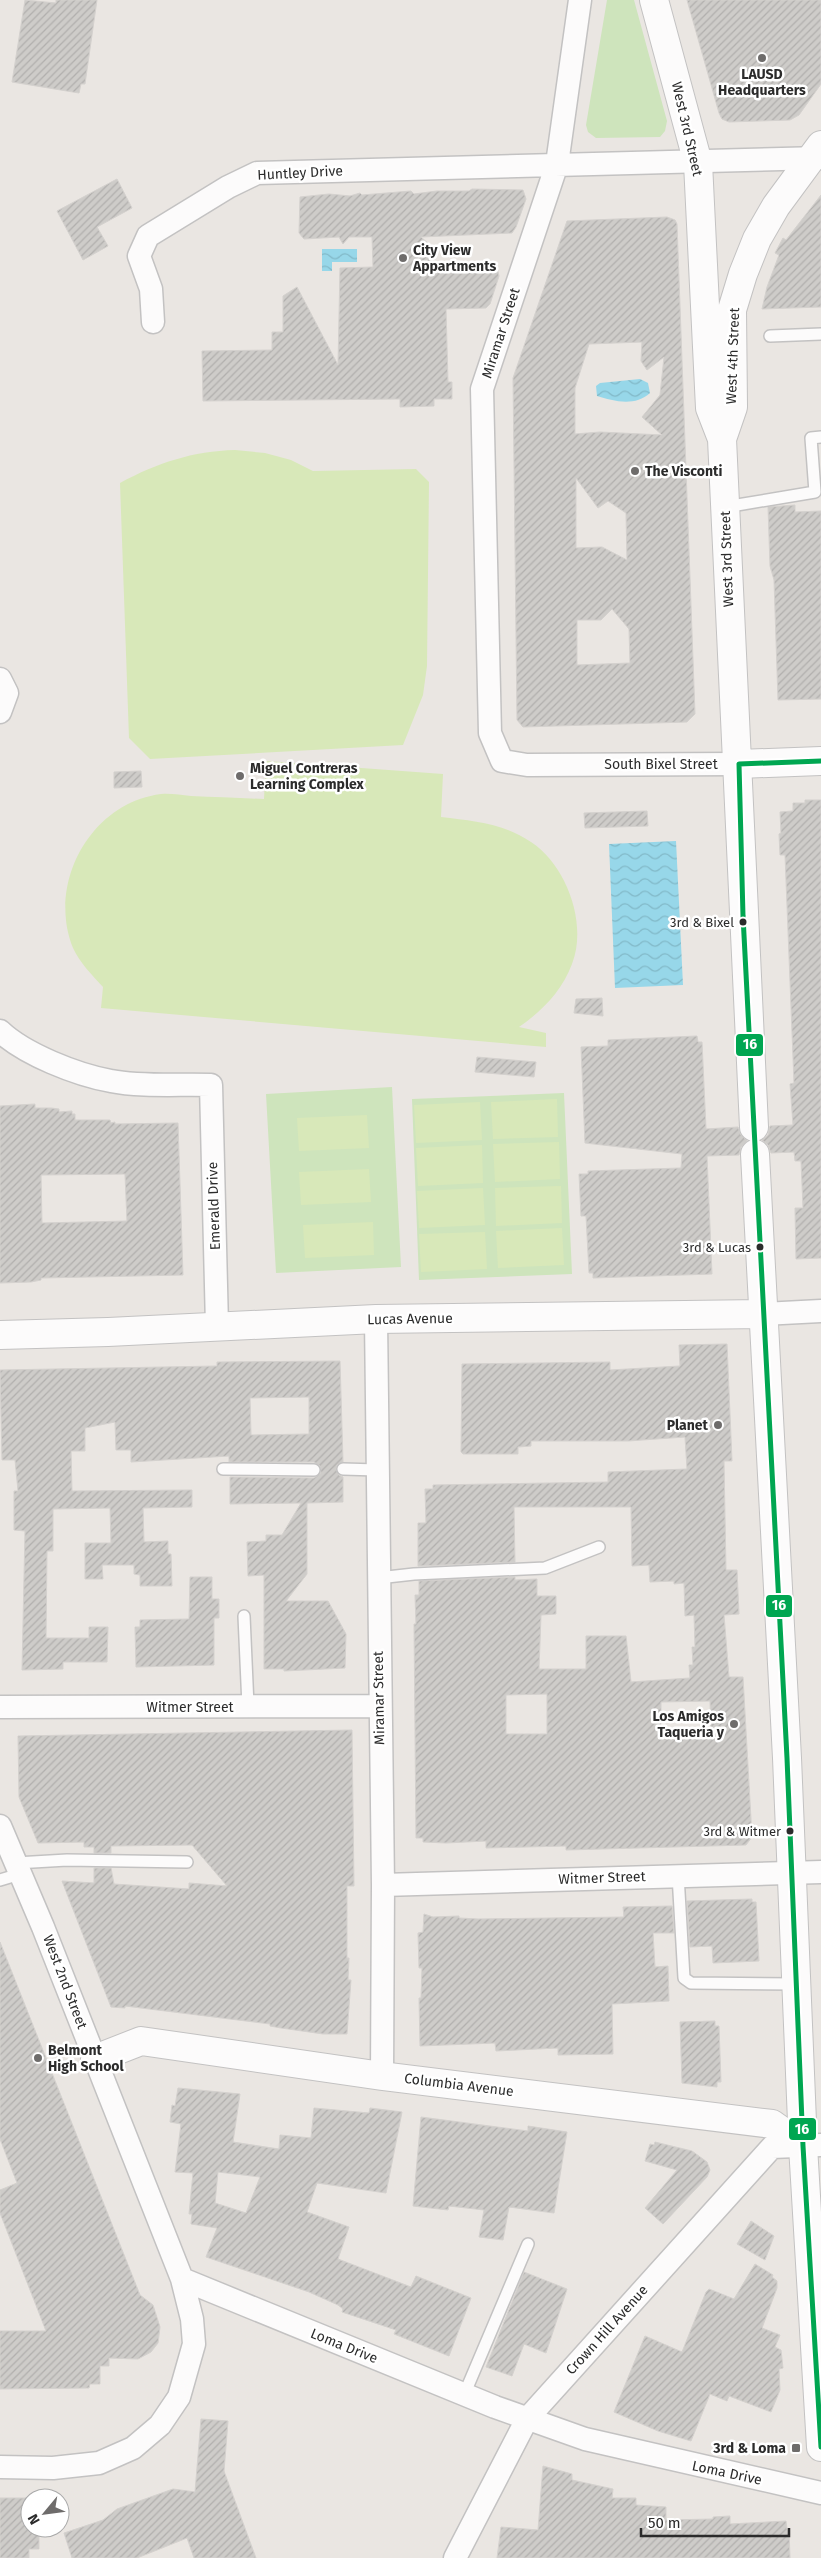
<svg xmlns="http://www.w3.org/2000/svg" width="821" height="2558" font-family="'Fira Sans',sans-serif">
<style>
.park{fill:#cee4bc}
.pitch{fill:#d8e8b9}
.water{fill:url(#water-waves)}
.building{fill:url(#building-hatch);stroke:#d4d1ce;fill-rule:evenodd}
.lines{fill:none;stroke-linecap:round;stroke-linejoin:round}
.lane-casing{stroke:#c3c2c2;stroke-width:14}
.street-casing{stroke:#c3c2c2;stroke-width:25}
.secondary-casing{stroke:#c3c2c2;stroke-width:30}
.lane{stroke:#fcfbfb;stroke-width:11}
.street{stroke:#fcfbfb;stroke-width:22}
.secondary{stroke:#fcfbfb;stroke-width:28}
.bus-1-casing{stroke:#fff;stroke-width:9}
.bus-1{stroke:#00a651;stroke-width:5}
.poi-dot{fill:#6e6c6b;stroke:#fff;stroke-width:2}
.bus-dot{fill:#2b2b2b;stroke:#fff;stroke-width:2}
.labels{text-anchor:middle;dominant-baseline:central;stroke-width:5;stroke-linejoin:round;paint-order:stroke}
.bus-label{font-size:13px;fill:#2b2b2b;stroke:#fff;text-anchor:end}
.poi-label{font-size:14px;font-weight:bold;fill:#2b2b2b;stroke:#fff;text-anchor:start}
.street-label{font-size:14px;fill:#2b2b2b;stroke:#fff}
.line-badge{stroke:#fff;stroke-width:2}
.badge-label{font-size:14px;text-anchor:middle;font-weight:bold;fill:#fff}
</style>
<defs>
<pattern id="water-waves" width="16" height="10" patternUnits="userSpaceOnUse" patternTransform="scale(1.25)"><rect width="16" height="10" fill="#97d7e9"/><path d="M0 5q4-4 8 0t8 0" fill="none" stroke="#82b9c8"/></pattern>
<pattern id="building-hatch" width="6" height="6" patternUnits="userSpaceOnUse" patternTransform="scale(1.25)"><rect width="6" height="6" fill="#ceccc9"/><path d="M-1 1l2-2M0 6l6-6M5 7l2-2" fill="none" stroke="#b1afad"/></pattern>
</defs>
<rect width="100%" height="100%" fill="#eae6e2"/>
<path class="park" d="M607,0H634L667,121L665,131L660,137L596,138L588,132L586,125Z
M392,1087L401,1267L276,1273L266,1094Z
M564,1093L572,1274L419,1280L412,1099Z"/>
<path class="pitch" d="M235,450L265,453L291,460L313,471L416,469L429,482L427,666L423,695L403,745L150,759L129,738L120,483C157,463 193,451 235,450Z
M266,761L443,774L441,817C473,821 503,823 531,842C566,865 588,923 572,964C562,991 542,1011 519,1027L546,1033V1047L101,1008L103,987C92,975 80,963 73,948C47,884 90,803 161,794C170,793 181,795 191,796C215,797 240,798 264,799Z
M557,1099L558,1137L493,1139L491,1102Z
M480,1102L482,1140L416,1143L414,1105Z
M367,1115L369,1148L299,1151L297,1118Z
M559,1142L560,1179L495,1182L493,1144Z
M482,1145L483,1183L418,1186L416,1148Z
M369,1169L371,1202L301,1205L299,1172Z
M561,1186L562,1223L496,1226L495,1188Z
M483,1188L485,1225L419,1228L417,1191Z
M373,1222L374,1255L305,1258L303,1225Z
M562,1228L564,1265L498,1268L496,1231Z
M485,1232L487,1269L421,1272L419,1234Z"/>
<path class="water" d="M357,249V262H332V271H322V249Z
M640,379L648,383L650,393C635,407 613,401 597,396L596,386L600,383Z
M676,841L683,985L615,988L609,844Z"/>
<path class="building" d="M25,0L56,3V0H97L85,84H81L79,93L12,82Z
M687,0H821V84L799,115L790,120L729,122L722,119L719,113Z
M117,179L132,208L97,227L108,246L83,260L57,211Z
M472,189L523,190L526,199L516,227L512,233L421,237L431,246V266L497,267L499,276L490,304L486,308L446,309L448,382H452V399H434V406L400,407V399L203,401L202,351L272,350V332H283V296L297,287L338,365L340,268L373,267L372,237H349L343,244L339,237L304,239L299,233L300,197L329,194L350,196L360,193L362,195L411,191L414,194L437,191H469Z
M821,195V307L762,309L767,287L779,255L775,253L783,238L786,240Z
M667,217L675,220L677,224L695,714L687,722L523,727L517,720L513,378L567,221ZM642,342L641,361L647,370L664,357L660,395L642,417L662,435L600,432L575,434V388L589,344ZM576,478L598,508L608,501L626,513L627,560L602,547L576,548ZM612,609L629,629L630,663L577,665V620H601Z
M795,505V512L821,511V699L778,700L774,580L770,566L768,507Z
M141,771L142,787L114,788V772Z
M805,800H821V1258L796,1259L795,1208H803L801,1161H795L794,1152L771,1153L768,1145L762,1140L768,1135L770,1126L793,1125L790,1084L794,1083L785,855H780L779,834L781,833L780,812L793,811V803H805Z
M647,811L648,826L585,828L584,813Z
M602,998L603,1016L574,1013L576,999Z
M697,1036L698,1042H702L706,1129L738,1127L741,1135L747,1141L741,1147L739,1155L707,1156L712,1274L593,1278V1273H589L586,1216H581L579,1174H588V1171L681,1168L682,1154L585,1143L581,1047L608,1046V1040Z
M477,1057L536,1062L534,1077L475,1072Z
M35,1104V1108H51L59,1109V1112L72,1111V1114H75V1120H110L111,1123L115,1122V1124L178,1123L183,1275L41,1278V1280L31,1282L0,1283V1106ZM125,1174L127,1221L42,1223L41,1175Z
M727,1344L732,1461H724L726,1570H737L739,1614L724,1615L729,1677H743L752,1837L746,1845L566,1850V1846L486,1848V1841L446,1843L423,1842V1838H416L414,1624H416L415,1595H419V1581L515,1577V1580L537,1579V1596H556V1614L541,1615L539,1669H586V1636H626L631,1682L690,1678L689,1665H693L692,1647H695L694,1615L685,1616L684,1583L674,1584V1581L650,1582L649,1565L632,1566L631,1507H514L515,1562L418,1566V1523H426L425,1489H433V1485L608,1482V1472L687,1469L685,1437L628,1441H531V1446L518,1447V1454H463L461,1452L462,1364L610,1362V1370L680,1366L679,1345ZM547,1694V1734H506V1695ZM710,1701L711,1732L661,1733V1702Z
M340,1361L343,1462L337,1465L336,1469L339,1475L343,1477V1502L307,1503V1574L286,1601H328L346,1634L345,1668L284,1671V1669H264V1575L248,1576L247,1542L266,1541V1535H282L301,1503L230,1504V1477L314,1478L321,1473L320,1466L314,1462H229V1456L131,1462V1450H116L115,1422L85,1428V1451H71L72,1491L192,1490V1507L143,1508L144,1542L168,1541V1554H171L172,1586H140V1575L134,1574V1565H102L103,1579H85V1543H111L110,1508L53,1509V1551H47L46,1638H89V1627H108L107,1662H63V1669L22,1670L25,1531L14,1530V1491H18L15,1460H2L0,1370L217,1366V1362ZM309,1397V1434L251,1435L250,1398Z
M190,1577H212V1599H219V1618H214V1665L136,1667L135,1627H140V1620L189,1619Z
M352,1730L354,1886H347V1958H349L348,1980H351L347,2034H323L281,2028L270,2026V2024L125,2006V2008L111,2007L62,1881L94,1883V1868H111L114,1884L189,1889V1883L227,1886L192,1845L111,1846V1853H94V1847H84V1842L38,1843L19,1797L18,1736Z
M752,1899V1902H756L759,1961L713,1963L712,1946L690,1947L687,1901Z
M672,1906L674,1933H653L655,1967L668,1966L669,2001L612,2004L613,2054L558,2055V2048L496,2051L495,2043L420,2046L419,1998H421L422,1968H419L418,1933L423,1932L424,1914L433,1917L459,1916V1918L478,1919L624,1917L623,1907Z
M0,1942L140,2295L153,2305L160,2327L158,2343L151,2352L138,2359L109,2358V2366H100V2384H90L89,2388L0,2389V2331H46L0,2213V2190L17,2183L0,2139Z
M715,2021V2026H719L721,2082H717V2087L682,2083L680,2022Z
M178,2088L240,2094L233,2142L279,2149L280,2135L311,2138L314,2108L369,2113L370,2108L402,2112L386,2193L317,2183L307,2212L349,2227L338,2259L411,2287L416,2276L471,2298L449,2356L394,2334L396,2330L342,2312L343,2309L338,2305L309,2292L206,2257L217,2228L191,2224L192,2214H189L193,2173L175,2172L181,2124L170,2122L172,2105L175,2106ZM218,2172L260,2177L246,2213L215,2203Z
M421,2117L528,2131V2126L567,2132L554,2213L509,2207L503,2240L479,2237L484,2210L449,2206L448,2210L413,2206Z
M655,2142L692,2151L707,2162L710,2170L707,2177L663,2224L645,2208L677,2170L645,2161L650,2144L654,2145Z
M751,2221L774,2236L765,2260L737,2244Z
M755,2264L773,2275L772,2277L777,2281V2288L762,2328L780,2335L775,2347L781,2350L783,2368L779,2369L780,2390L771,2412L729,2396L727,2401L710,2394L691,2441L658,2431L614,2412L645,2336L682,2352L706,2292L709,2289L734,2299Z
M524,2272L567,2289L546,2353L524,2344L512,2376L486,2367Z
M201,2419L228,2421L224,2471L256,2558H194L187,2538L137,2558H72L64,2533L103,2520L117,2509L173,2489L195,2492Z
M543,2466L572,2474V2480L613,2489L612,2498H636V2505L666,2507V2520L713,2519V2517L730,2516V2524L786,2521L787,2529H789L790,2558H497L501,2527L538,2530Z
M0,2498H30V2528H39V2549H29V2558H0Z"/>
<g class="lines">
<g class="lane-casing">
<path id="lane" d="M770,336L821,334
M725,507L815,492L811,438L821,437
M223,1469L314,1470
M343,1469L377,1470
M378,1578L414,1574L545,1568L599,1547
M244,1616L248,1706
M16,1863L67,1860L187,1862
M678,1875L684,1978L691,1983L797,1984
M0,1880L20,1874
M464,2395L528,2244"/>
</g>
<g class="street-casing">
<path id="street" d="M580,0L557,164L482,389L490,733L502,761L527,765L739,764
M153,322L151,289L139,256L148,236L228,187L257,173L821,158
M0,679L7,693L0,712
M0,1031C24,1054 77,1075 111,1081C140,1087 180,1084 211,1085L217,1326
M763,1314L821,1311
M376,1319L383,1885L382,2076
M0,1707L379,1706
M0,1826L43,1927L182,2279L192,2319L194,2344L179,2397L160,2425L133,2448L99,2463L53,2468L0,2467
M383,1885L821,1872
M182,2279L495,2407L585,2439L821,2493
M455,2558L527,2419L772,2147L821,2145"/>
</g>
<g class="secondary-casing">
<path id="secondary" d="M654,0L698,163L710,408L722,439L754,1127
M722,439L733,407L732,310L743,274L757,239L776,206L821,145
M739,764L821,761
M755,1154L787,1758L803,2146L821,2447
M0,1335L108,1332L376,1319L763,1314
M95,2059L141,2041L382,2076L772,2124L803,2146"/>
</g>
<use href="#lane" class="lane"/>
<use href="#street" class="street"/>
<use href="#secondary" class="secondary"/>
<g class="bus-1-casing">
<path id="bus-1" d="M739,764L743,916L787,1758L803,2146L821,2447
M739,764L821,761"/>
</g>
<use href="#bus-1" class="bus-1"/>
</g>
<g class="poi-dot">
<circle cx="762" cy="58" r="5"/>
<circle cx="403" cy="258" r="5"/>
<circle cx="635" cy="471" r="5"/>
<circle cx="240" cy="776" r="5"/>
<circle cx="718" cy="1425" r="5"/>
<circle cx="734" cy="1724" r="5"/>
<circle cx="38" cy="2058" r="5"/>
<rect x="791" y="2443" width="10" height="10" rx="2.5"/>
</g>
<g class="bus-dot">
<circle cx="743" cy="922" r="4.5"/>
<circle cx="760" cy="1247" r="4.5"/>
<circle cx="790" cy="1831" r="4.5"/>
</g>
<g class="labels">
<g class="bus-label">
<text x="734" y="922">3rd &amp; Bixel</text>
<text x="751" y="1247">3rd &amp; Lucas</text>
<text x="781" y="1831">3rd &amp; Witmer</text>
</g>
<g class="poi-label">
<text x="762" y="74" text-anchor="middle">LAUSD<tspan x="762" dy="16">Headquarters</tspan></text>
<text x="413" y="250">City View<tspan x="413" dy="16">Appartments</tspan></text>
<text x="645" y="471">The Visconti</text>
<text x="250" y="768">Miguel Contreras<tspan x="250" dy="16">Learning Complex</tspan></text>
<text x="708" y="1425" text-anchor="end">Planet</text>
<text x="724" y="1716" text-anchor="end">Los Amigos<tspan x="724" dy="16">Taqueria y</tspan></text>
<text x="48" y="2050">Belmont<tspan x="48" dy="16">High School</tspan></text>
<text x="786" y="2448" text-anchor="end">3rd &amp; Loma</text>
</g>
<g class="street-label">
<text transform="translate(687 129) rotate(77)">West 3rd Street</text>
<text transform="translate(300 173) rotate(-3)">Huntley Drive</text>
<text transform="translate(501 333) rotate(-72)">Miramar Street</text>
<text transform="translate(733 356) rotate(-88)">West 4th Street</text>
<text transform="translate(727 559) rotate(-92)">West 3rd Street</text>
<text x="661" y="764">South Bixel Street</text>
<text transform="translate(214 1206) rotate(-92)">Emerald Drive</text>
<text transform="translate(410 1319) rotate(-1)">Lucas Avenue</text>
<text transform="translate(379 1698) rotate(-91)">Miramar Street</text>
<text x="190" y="1707">Witmer Street</text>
<text transform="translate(602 1878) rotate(-2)">Witmer Street</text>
<text transform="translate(65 1982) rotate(69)">West 2nd Street</text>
<text transform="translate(459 2085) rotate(7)">Columbia Avenue</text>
<text transform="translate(607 2330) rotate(-48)">Crown Hill Avenue</text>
<text transform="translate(344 2346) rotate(22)">Loma Drive</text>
<text transform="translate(727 2473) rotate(12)">Loma Drive</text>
</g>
</g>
<g class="line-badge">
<rect x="735" y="1033" width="29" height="24" rx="5" fill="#00a651"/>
<rect x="765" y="1594" width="28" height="24" rx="5" fill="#00a651"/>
<rect x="788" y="2117" width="29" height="24" rx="5" fill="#00a651"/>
</g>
<g class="badge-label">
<text x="750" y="1049">16</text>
<text x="779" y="1610">16</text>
<text x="802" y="2134">16</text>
</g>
<g transform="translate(45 2513) rotate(241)"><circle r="24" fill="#ffffff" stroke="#aaaaaa"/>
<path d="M0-4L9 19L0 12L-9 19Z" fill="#6e6c6b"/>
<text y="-8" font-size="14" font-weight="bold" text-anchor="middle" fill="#2b2b2b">N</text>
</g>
<path d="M641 2528v8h148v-8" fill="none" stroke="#2b2b2b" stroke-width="2.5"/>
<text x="648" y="2528" font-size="15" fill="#2b2b2b" stroke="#ffffff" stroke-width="4" paint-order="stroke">50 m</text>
</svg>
